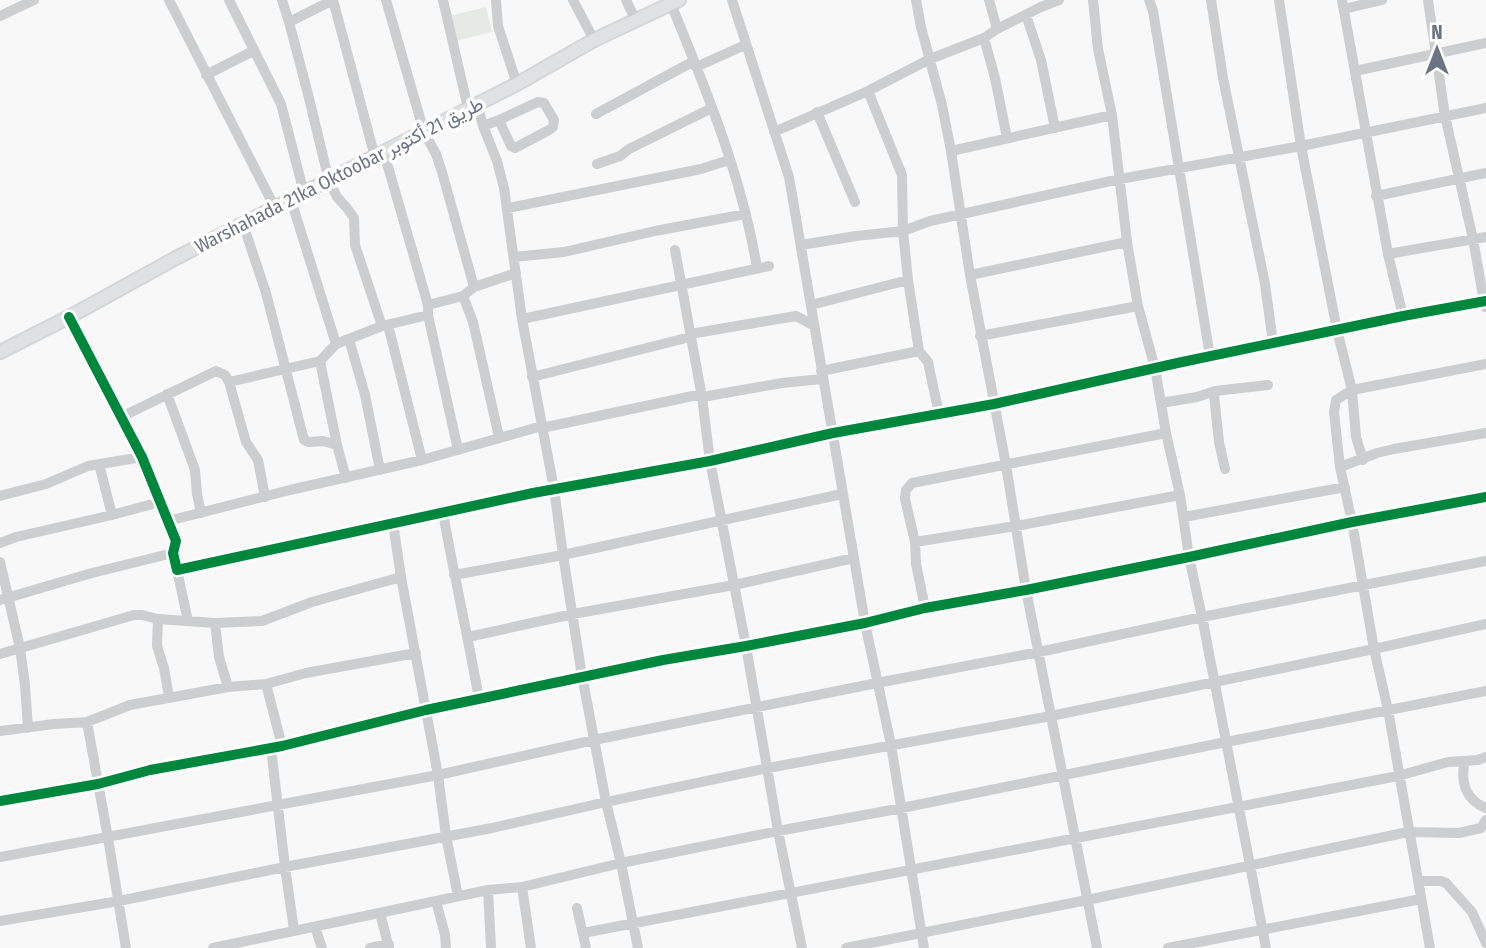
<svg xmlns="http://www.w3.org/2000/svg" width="1486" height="948" font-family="'Fira Sans Condensed',Vazirmatn,sans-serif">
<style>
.green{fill:#e6e9e5}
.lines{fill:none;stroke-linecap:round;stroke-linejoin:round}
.major-casing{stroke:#d5d6d7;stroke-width:16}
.minor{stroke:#cdcecf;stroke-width:10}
.major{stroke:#e0e1e2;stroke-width:12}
.cycleway-casing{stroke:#fff;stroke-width:15}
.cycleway{stroke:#00873e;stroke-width:10}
.labels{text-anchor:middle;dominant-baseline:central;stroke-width:7;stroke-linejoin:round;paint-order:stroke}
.street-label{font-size:19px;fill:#6b7485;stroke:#fff}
</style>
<rect width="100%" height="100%" fill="#f8f8f8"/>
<path class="green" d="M486,7L492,32L455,41L449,16Z"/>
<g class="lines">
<g class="major-casing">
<path id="major" d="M0,352L69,317L176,258L517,84L594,40L679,0"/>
</g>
<path class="minor" d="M169,0L275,208
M229,0L281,104L304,193
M282,0L289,22L308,94L329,181L337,197L347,208L354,218L355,245L382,326
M333,0L375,157
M386,0L424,132L436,154L442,172L474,287
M443,0L468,108
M496,0L498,26L517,84
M573,0L594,40
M626,0L636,21
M732,0L789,177L865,623L891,745L924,948
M916,0L921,27L942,105L951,151L970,275L1006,465L1026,590L1097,948
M989,0L997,29
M1093,0L1098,49L1112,115L1127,242L1138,306L1155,368L1166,433L1180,495L1189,557L1202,617L1266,948
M1149,0L1153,11L1210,356
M1211,0L1223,78L1265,284L1273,343
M1279,0L1301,146L1337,330L1352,390L1356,437L1363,460
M1342,0L1388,254L1403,316
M1428,0L1445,116L1473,239L1485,307
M671,4C706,89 742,177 757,268
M1344,9L1382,0
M1026,15L1041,60L1055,128
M0,16L34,0
M289,22L333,0
M984,38L995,78L1007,138
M696,67L745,45
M1355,71L1486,43
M206,75L253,51
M868,91L902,175L903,231L908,280L919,351L928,362L939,414
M477,104L483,126L497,161L504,188L522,319L554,489L563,555L582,676L606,802L621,863L638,948
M817,112L855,202
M596,114L694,61
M483,126L499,120L538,102L544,103L554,120L553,127L549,130L515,148L511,146L499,120
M774,132L868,91L930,59L984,38L997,29L1041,7L1059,0
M951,151L1112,115
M384,153L428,305V315L458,450
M597,164L620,156L629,149L712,108
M1376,196L1486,173
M291,200L336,344L382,326L428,315
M508,208L701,169L729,160
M243,224L266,293L304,440L309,442L323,441L337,445L346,478
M801,245L856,236L903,231L930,221L1120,179L1301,146L1486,108
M675,250L702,397L710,461L746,646L778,831L802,948
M1388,254L1486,237
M514,257L564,252L655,231L746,214
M970,275L1127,242
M463,296L473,322L499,437
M428,305L463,296L474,287L516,273
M811,305L908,280
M69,317L142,457L176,541L173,553L177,570L533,493L710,461L833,433L994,404L1182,362L1403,316L1486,301
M522,319L769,266
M388,325L422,460
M690,334L796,316L813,325
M980,336L1138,306
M349,339L365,395L380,470
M320,361L337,445
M821,371L919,351
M532,377L690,337
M229,382L246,442L258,460L265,497
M1215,391L1214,395L1219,442L1225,469
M167,394L195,470L197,494L201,513
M702,397L782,383L822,379
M1161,403L1197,397L1215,391L1268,385
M121,417L216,371L225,375L229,382L320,361L336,344
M542,428L702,394
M99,464L112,515
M1340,467L1377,453L1394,449L1486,433
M0,496L46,484L88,466L142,457
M443,513C454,575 468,637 479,699
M1184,517L1345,487
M168,521L290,490L422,460L542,426
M393,523L401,577L438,775L446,836L458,896
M915,542L1016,526L1180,495
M0,543L16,537L112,515L160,502
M0,562L20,648L25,685L28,728
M177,570L188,621
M454,575L563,555L842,494
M0,600L92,573L173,553
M925,608L916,564L915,542L905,499L906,490L912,483L1166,433
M158,619L157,646L164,668L169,697
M215,623L219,657L228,687
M468,637L573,614L734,585L854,558
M0,654L134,615H142L158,619L215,623L262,621L312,602L401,577
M266,684L282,746
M87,722L108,838L126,948
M0,731L54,724L87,722L130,705L228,687L266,684L306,673L416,653
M271,748L285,867L294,930
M1465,761C1460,781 1465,800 1486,808
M0,801L98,784L150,770L282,746L426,710L663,660L746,646L865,623L925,608L1026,590L1189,557L1352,522L1486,497
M0,857L438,775L594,740L877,683L1039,652L1202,617L1486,561
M1418,881H1441L1446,883L1472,912L1486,943
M522,887L531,948
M488,890L491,948
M436,901L445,935L446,948
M577,908L586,948
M380,913L389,948
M0,921L119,901L285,867L492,828L606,802L768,768L1051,716L1374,649L1486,624
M315,927L322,948
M583,933L1398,776L1448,762L1478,760L1486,757
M213,948L488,890L522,887L621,863L778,831L902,808L1226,742L1486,691
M370,948L389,944
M846,948L1087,900L1408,832L1459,833L1481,828L1486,820
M1168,948L1421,899
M1430,948L1388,710L1374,649L1352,522L1340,467L1334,412L1336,400L1352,390L1486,364"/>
<use href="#major" class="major"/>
<g class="cycleway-casing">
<path id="cycleway" d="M69,317L142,457L176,541L173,553L177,570L533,493L710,461L833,433L994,404L1182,362L1403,316L1486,301
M0,801L98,784L150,770L282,746L426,710L663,660L746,646L865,623L925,608L1026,590L1189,557L1352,522L1486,497"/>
</g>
<use href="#cycleway" class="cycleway"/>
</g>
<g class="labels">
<g class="street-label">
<text transform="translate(339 175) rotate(-27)">Warshahada 21ka Oktoobar طريق 21 أكتوبر</text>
</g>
</g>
<g transform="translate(1437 49)" stroke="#ffffff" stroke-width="5" paint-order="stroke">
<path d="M0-5L12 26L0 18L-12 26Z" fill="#6b7485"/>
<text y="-10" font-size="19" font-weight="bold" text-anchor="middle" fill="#6b7485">N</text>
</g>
</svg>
